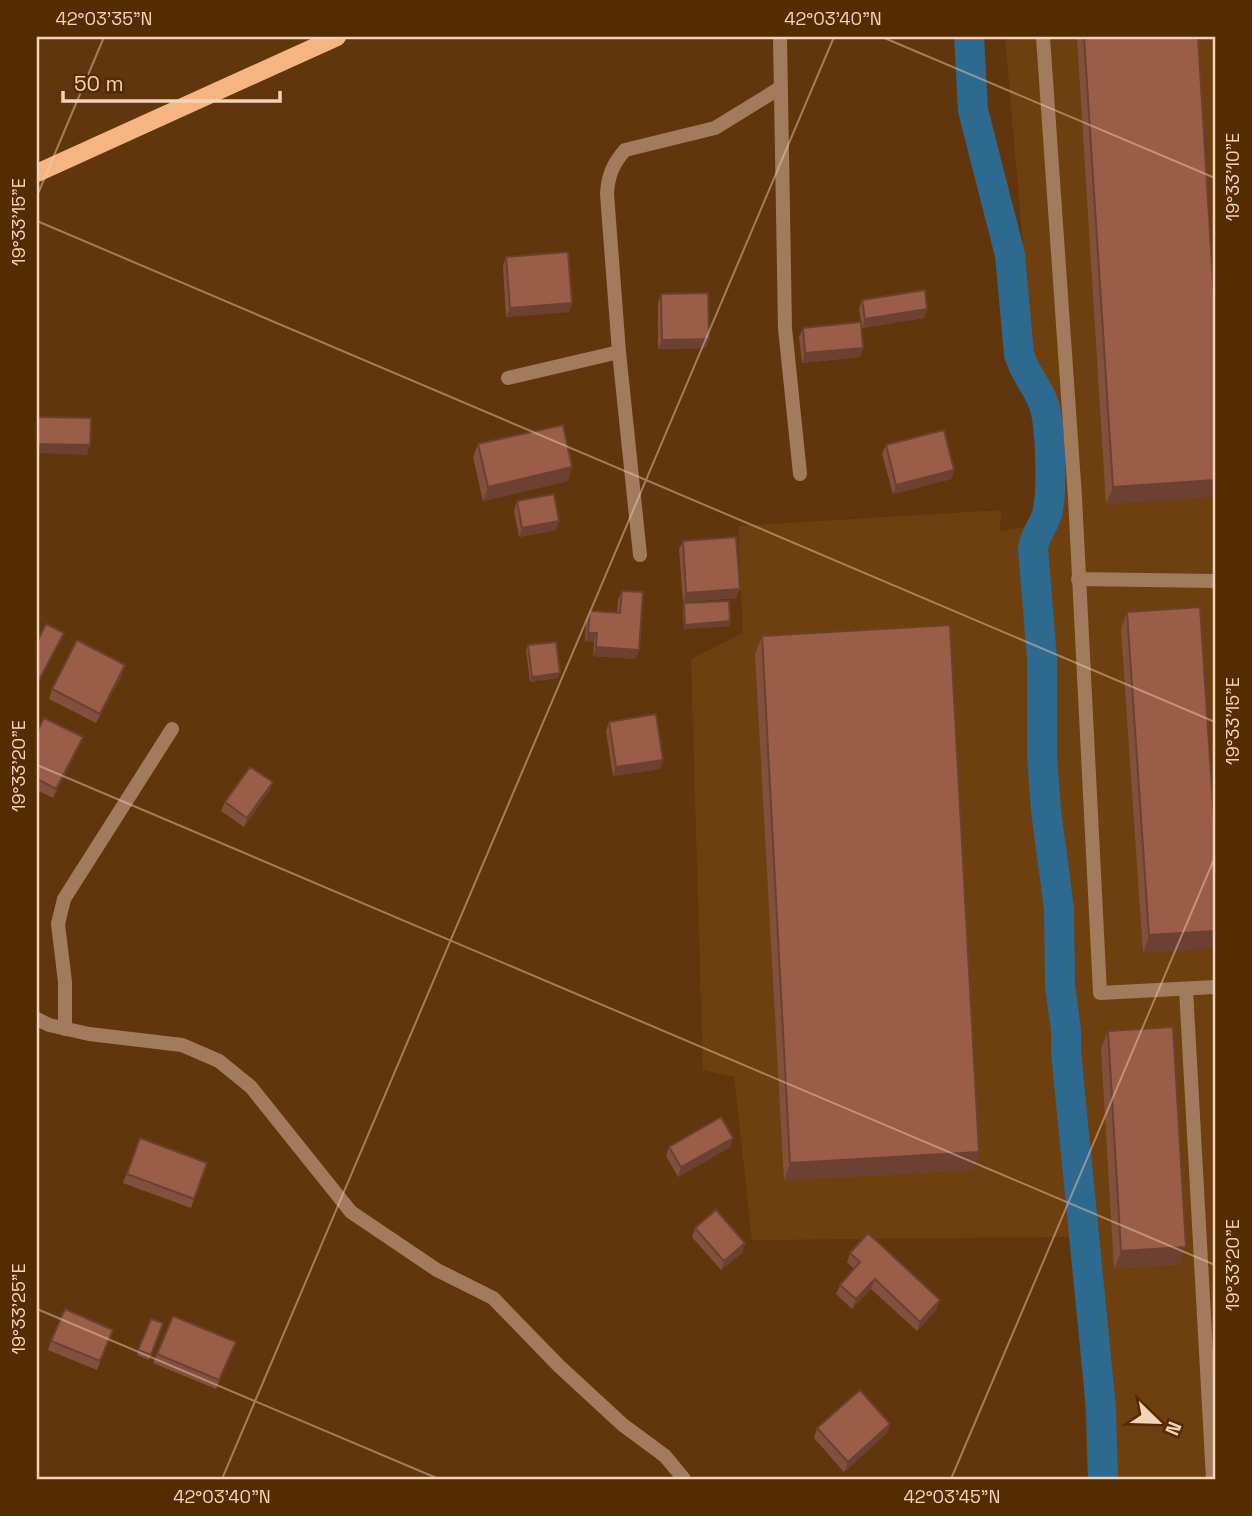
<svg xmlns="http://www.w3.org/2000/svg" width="1252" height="1516" font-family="'Space Grotesk',sans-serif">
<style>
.built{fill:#6e3f0f}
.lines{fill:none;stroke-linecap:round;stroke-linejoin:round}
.canal{stroke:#2e698f;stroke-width:30}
.lane{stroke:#a27b5c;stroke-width:14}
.street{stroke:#a27b5c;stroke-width:14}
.primary{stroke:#f5b582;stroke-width:18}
.wall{fill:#84503e}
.shaded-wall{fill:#6c4132}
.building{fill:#9a5d48;stroke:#6c4132;stroke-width:2}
.ticks{fill:none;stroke:#f4d3b9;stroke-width:2;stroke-opacity:0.45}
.neatline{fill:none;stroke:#f4d3b9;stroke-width:2.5}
.ticks-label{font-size:18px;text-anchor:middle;fill:#f4d3b9}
</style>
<rect width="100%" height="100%" fill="#61360c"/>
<path class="built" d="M1005,37H1215V1479H1088L1077,1237L752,1240L734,1077L703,1070L691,659L743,633L738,526L1001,510L1000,531L1031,526L1045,500Z"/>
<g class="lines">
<path class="canal" d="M969,37L973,110L1010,255L1019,354C1024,372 1036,385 1043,402C1051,422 1052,488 1048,510C1046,524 1034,534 1033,549L1042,659V756L1046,810L1059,909L1060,985L1066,1030V1052L1101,1408L1103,1479"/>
<path class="lane" d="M1043,37L1075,497L1100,993L1215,987
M1078,579L1215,581
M1186,989L1213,1479"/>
<path class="street" d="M780,37L785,328L800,474
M508,378L619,352
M640,555L619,352L607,194C608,175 613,164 625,150L715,128L780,88
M37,1019L49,1025L89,1034L182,1045L219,1061L251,1087L351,1212L437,1270L493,1298L559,1366L623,1425L665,1456L684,1479
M65,1029V982L58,924L64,899L172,729"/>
<path class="primary" d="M37,173L337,37"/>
</g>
<path class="wall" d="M1077,37H1198L1215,314L1106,504Z
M506,257L572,303L569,312L506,317L503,266Z
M661,294L706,348L658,349V303Z
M862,300L927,309L924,318L862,328L859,309Z
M803,328L860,357L802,363L799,337Z
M478,444L568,481L483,501L473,457Z
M886,445L954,470L951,479L893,494L882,454Z
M517,501L556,530L519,537L514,511Z
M683,541L736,598L683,602L679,550Z
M622,591L636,659L593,656L594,642H585L586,620L590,611L617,613L618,600Z
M684,603L730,621L729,626L684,629L683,608Z
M1127,612L1215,835L1143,953L1121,629Z
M762,636L979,1152L973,1170L784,1180L755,654Z
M528,645L558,678L530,682L526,650Z
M122,675L96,723L49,699L52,689Z
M609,722L663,760L660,769L613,776L606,731Z
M37,732L83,737L79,746L53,798L37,790Z
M273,782L269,791L244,827L221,811L225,802Z
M1108,1031L1180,1264L1114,1269L1101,1048Z
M140,1138L207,1163L191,1208L123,1183Z
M733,1138L730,1147L678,1177L666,1156L669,1147Z
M695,1228L745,1243L742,1253L721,1270L692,1237Z
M850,1253L937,1309L917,1331L871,1289L852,1309L836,1294L840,1285L854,1269L847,1262Z
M173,1316L232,1351L216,1389L153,1363Z
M151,1319L163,1323L149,1360L137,1355Z
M113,1330L97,1370L48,1350L51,1341Z
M890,1424L887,1433L844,1472L814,1438L817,1428Z"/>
<path class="shaded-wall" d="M572,303L569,312L506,317L510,308Z
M927,309L924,318L862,328L865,319Z
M709,339L706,348L658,349L662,340Z
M863,348L860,357L802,363L805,353Z
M37,444L90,445L87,455L37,453Z
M572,467L568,481L483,501L488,487Z
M954,470L951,479L893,494L896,485Z
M1215,480V497L1106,504L1113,487Z
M559,521L556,530L519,537L522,528Z
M740,589L736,598L683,602L686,593Z
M730,621L729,626L684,629L685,625Z
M64,633L60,642L37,686L39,680Z
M588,633H597L594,642H585Z
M596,647L639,650L636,659L593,656Z
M125,665L122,675L96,723L100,714Z
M560,673L558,678L530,682L532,677Z
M83,737L79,746L53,798L56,789Z
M663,760L660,769L613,776L616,767Z
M273,782L269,791L244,827L247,818Z
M1215,931V948L1143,953L1149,935Z
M733,1138L730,1147L678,1177L681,1167Z
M979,1152L973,1170L784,1180L790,1163Z
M745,1243L742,1253L721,1270L724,1261Z
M1186,1247L1180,1264L1114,1269L1121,1251Z
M875,1279L871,1289L852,1309L856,1299Z
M940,1300L937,1309L917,1331L920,1322Z
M890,1424L887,1433L844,1472L848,1462Z"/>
<path class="building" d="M1084,37H1198L1215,314V480L1113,487Z
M568,252L572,303L510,308L506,257Z
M925,290L927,309L865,319L862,300Z
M708,293L709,339L662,340L661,294Z
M861,322L863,348L805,353L803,328Z
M37,417L91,418L90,445L37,444Z
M563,425L572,467L488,487L478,444Z
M944,430L954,470L896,485L886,445Z
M554,494L559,521L522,528L517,501Z
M736,537L740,589L686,593L683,541Z
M622,591L643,592L639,650L596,647L597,633H588L590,611L620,613Z
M729,601L730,621L685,625L684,603Z
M1200,607L1215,835V931L1149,935L1127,612Z
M46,624L64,633L39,680L37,679V642Z
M950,625L979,1152L790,1163L762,636Z
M77,640L125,665L100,714L52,689Z
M556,642L560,673L532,677L528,645Z
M656,714L663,760L616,767L609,722Z
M44,718L83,737L56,789L37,779V732Z
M250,767L273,782L247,818L225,802Z
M1173,1027L1186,1247L1121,1251L1108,1031Z
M721,1117L733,1138L681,1167L669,1147Z
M140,1138L207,1163L194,1199L127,1174Z
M716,1210L745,1243L724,1261L695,1228Z
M868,1233L940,1300L920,1322L875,1279L856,1299L840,1285L860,1262L850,1253Z
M65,1309L113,1330L100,1361L51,1341Z
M173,1316L236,1342L219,1380L157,1354Z
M151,1319L163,1323L151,1355L138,1350Z
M860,1390L890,1424L848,1462L817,1428Z"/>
<path class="ticks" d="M882,37L1215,178M37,196L104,37M37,221L1215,722M37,765L1215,1265M37,1309L439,1479M222,1479L834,37M951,1479L1215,857"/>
<rect width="1252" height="1516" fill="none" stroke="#552b00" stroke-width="77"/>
<g transform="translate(1158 1422) rotate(113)" stroke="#552b00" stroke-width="5" paint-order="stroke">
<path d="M0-5L12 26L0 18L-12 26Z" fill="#f4d3b9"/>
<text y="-10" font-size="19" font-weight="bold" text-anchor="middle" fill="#f4d3b9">N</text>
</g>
<path d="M63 91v10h217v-10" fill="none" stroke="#f4d3b9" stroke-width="3.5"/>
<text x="74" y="91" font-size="21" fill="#f4d3b9" stroke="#552b00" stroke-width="5" paint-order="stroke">50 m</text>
<rect x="38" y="38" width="1176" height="1440" class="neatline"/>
<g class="ticks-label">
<text x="104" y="25">42°03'35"N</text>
<text x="833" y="25">42°03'40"N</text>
<text transform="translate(1233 177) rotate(-90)" y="6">19°33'10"E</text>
<text transform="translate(19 222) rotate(-90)" y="6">19°33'15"E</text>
<text transform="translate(1233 721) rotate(-90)" y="6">19°33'15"E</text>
<text transform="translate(19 766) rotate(-90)" y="6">19°33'20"E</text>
<text transform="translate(1233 1265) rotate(-90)" y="6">19°33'20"E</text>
<text transform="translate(19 1309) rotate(-90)" y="6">19°33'25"E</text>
<text x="222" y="1503">42°03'40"N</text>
<text x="952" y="1503">42°03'45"N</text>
</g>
</svg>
